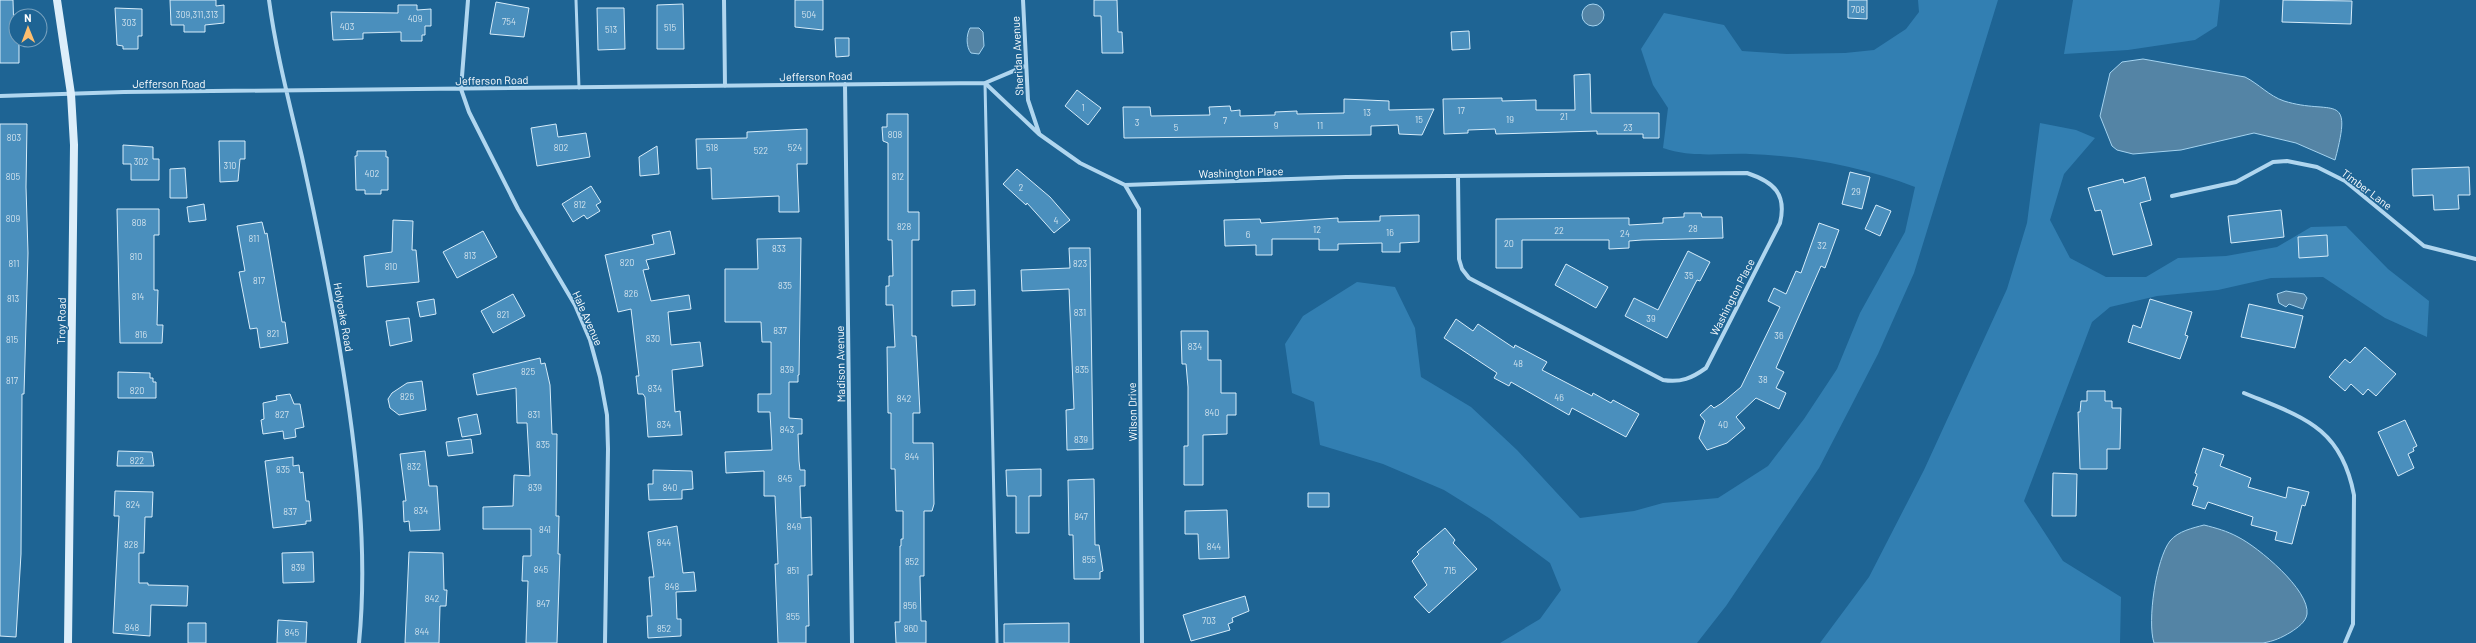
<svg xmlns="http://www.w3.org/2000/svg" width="2476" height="643" font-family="Barlow,sans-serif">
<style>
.green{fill:#327fb2}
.water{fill:#5484a5;stroke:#a4d3f0}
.building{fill:#4a8fbd;stroke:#d6ecfa}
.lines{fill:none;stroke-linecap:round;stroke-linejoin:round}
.service{stroke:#b0d6ef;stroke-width:3}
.minor{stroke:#b0d6ef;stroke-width:4}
.secondary{stroke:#ddeefa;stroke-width:8}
.labels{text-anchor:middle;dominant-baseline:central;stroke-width:3;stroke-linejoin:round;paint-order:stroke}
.number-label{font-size:9px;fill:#d2e3ee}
.street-label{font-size:11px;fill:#fff;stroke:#1e6494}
</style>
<rect width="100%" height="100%" fill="#1e6494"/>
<path class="green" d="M1918,0H1998L1914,273L1878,354L1819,468L1726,606L1697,643H1450H1500L1540,619L1561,590L1550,563L1489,518L1444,490L1383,464L1320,445L1314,402L1292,393L1285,344L1303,316L1357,282L1395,287L1415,328L1421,377L1471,407L1517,450L1580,518L1634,511L1663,503L1718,498L1768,466L1804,419L1837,369L1860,313L1905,232L1915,187C1864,167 1805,156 1750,154C1721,153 1691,158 1663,148L1668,108L1653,85L1641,49L1664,13L1724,25L1742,51L1787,54L1845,53L1874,50L1906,29L1919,12Z
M2073,0H2220L2217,26L2195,40L2128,50L2064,54Z
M2040,123L2076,130L2095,138L2064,174L2050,220L2070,258L2106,277H2146L2178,258L2226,256L2277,247L2311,227L2346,226L2388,269L2429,301L2427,337L2385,318L2323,277L2271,278L2218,290L2157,296L2110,307L2092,322L2024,501L2063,561L2121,597L2120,643H1820L1869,577L1924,470L2007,289L2027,223Z"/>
<path class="water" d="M1582 15a11 11 0 1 1 22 0a11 11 0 1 1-22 0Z
M970,28H979L983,32L984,46L979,54L971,53C966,47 966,35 970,28Z
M2143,59L2245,77C2259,84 2269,96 2284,101C2332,116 2354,89 2335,160L2296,143L2254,133L2181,150L2133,154L2117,150L2112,146L2100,116L2110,73L2122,62Z
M2286,291L2304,294L2307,298L2303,309L2289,304L2286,307L2279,303L2277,294Z
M2204,525C2216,528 2227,531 2238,537C2258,547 2310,590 2307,614C2306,622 2297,628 2291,632C2281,638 2274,641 2263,643H2154C2147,621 2156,559 2170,541C2178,531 2193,528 2204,525Z"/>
<path class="building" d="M0,0H13L14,34H16V40H19V63H0Z
M170,0H216V6L224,5V23L205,25V32H184V25H171Z
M795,0H823V30L795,27Z
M1094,0H1117L1118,32H1122L1123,53H1102L1101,16H1094Z
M1848,0H1867V19L1848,18Z
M2283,0L2352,1L2351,24L2282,22Z
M496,2L529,8L524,37L490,34Z
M683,4L684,49H657V5Z
M398,5H417V10L431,9V26H425V35H422V41H401V32L363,33V39L333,40L331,12L398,13Z
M115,8L142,9V36H138V49H123V46L117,45Z
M597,8H624L625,49L598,50Z
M1469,31L1470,49L1452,50L1451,32Z
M835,38H849V56L836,57Z
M1590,74L1591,113H1659V138H1643V134H1597V131L1496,134L1495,129L1468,130V133L1444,134L1443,99L1502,98V101L1536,100V110H1575L1574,75Z
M1077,90L1101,108L1088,125L1065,106Z
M1344,99L1389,101V110L1434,109L1422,135L1399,134L1398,125L1371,126V135L1124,138L1123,107H1150L1151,116L1210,115L1209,107L1230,106L1231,111L1240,110V116L1275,115V112L1297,111V114L1344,113Z
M887,114H908V212H919V240H912V336H916L920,413H913V443H933L934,504L932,511H924V576H920L921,621H926V643H896L895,622H900V546H901V539H903V511H896L895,469H891V413H888L887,347H895L893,305H886V286H889V276H893L892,240H888V143L883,141L882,127H887Z
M0,124H27L26,187L28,253L24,394H22L21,554L16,637L0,636Z
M556,124L558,137L586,133L590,157L537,166L531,128Z
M807,129V164H797L799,212H779V196L712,199L711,168L697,169L696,139L747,138V132Z
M219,141H245V159H240L238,181L220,182Z
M123,145L153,147V159H159V180H131V164H123Z
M657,146L659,174L640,176L639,157Z
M357,151H386V157H388V190H381V194H365V190H356L355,156H357Z
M2469,167L2470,195H2458L2459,209L2434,210L2433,195L2413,196L2412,169Z
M185,168L187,198H170V169Z
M1017,169L1050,197L1070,220L1054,233L1027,203L1026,205L1003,184Z
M1850,172L1870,177L1862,209L1842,204Z
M2145,177L2151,200L2140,203L2152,245L2113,255L2101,210L2095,211L2088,188L2123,179L2124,183Z
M591,186L601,202L596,205L600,211L587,219L584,215L573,222L562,204Z
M204,204L206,220L189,222L187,207Z
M1876,205L1891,211L1880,236L1865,229Z
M117,209H159V235H154V290H158L157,325H163L162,343H120Z
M2281,210L2284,237L2231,243L2228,216Z
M1684,213H1701L1702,217H1722L1723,238L1642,240L1629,241V248L1609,249V240H1522V268H1496V219L1629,218V225L1663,223V218L1684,217Z
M1419,215V242L1400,243V252H1382V243L1338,244V250H1319V239H1272V255H1256V245L1225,246L1224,220L1260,219L1261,223L1338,218V222L1380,221V216Z
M393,220L413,221L412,250H416L419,282L367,287L364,256L392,252Z
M262,222L265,234L267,233L282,322H285L288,343L260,348L257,328L250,329L239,272L245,271L237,226Z
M1819,223L1839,230L1825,268L1821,266L1776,368L1784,372L1776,388L1786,393L1779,409L1756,398L1736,417L1745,428L1727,443L1707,450L1699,438L1705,421L1700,415L1711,405L1714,408L1722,403L1741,387L1780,307L1768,301L1774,288L1786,294L1796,271L1801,273Z
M483,231L497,257L457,278L443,252Z
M670,231L675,254L646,260L649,269L643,270L651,301L689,295L691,309L668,312L671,345L700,342L703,366L672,370L675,412L680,411L682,435L648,437L645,397L643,394H638L636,376H639L631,309L618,312L605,255L654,244L652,235Z
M2327,235L2328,256L2299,258L2298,237Z
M801,238L799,375H798V382H789V418L802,419V434H798L799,461L800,470H805V486H800L801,518L811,517L812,575H808L809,626H806V643H778L775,564H778L775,496H764V471L726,473L725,452L772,450L770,412H758V394H771V342H762L761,322H725V269H758L757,239Z
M1069,248H1090L1093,449L1067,450L1066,410L1074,409L1069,289L1022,291L1021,270L1070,268Z
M1688,251L1710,262L1700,281L1697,280L1667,338L1625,316L1634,298L1658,310Z
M1566,264L1608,287L1596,308L1555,285Z
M975,290V305L952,306V291Z
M513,294L525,316L493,333L481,311Z
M434,299L436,314L420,317L417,302Z
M2150,299L2192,312L2185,335L2188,336L2180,359L2128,342L2133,325L2141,328Z
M2249,304L2303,316L2295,348L2241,337Z
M409,318L412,341L390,346L386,321Z
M1456,319L1473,331L1478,324L1514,348L1515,345L1547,362L1542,370L1592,396L1593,393L1611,403L1613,400L1639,414L1626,437L1572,408L1569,415L1511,382L1509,386L1494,378L1497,373L1444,338Z
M1181,331H1208V360H1221V393H1236V415H1227V434L1203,435V485H1184V446H1188V387L1186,364H1182Z
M2365,347L2396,374L2376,396L2368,389L2363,395L2351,384L2345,391L2329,377L2345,359L2350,363Z
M540,358L541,364L545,363L550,385L552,434H557L556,516H559L558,554H560L557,643H526L528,581H522L523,556H531V529H483V507L513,506L514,475L530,476L527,423H517L516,388L477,395L473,374Z
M118,372L150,373V378H153V382H156V398H118Z
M422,381L426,410L399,415L390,408L388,399L392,393L407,383Z
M2087,391H2105V401H2112V408H2121L2120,449H2107V469H2080L2078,412H2080L2081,401H2087Z
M290,394L294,404H300L304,427L295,429L296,437L284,439L283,431L263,434L261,420L264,419L263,403L277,400L276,396Z
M477,414L481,434L462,437L458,418Z
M2405,420L2417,446L2413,448L2414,451L2408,454L2414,468L2398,476L2378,432Z
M471,439L473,453L448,456L446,442Z
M2203,448L2224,455L2220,466L2251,478L2248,487L2286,498L2288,487L2309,492L2305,506L2302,505L2292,544L2275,540L2277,532L2251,525L2253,517L2208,502L2205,509L2192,505L2198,487L2193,485L2197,474L2195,473Z
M118,451L152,452L154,466H117Z
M425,451L429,486H437L440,530L410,531L409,521L404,522L403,501H406L400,454Z
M293,457V466L299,465L300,473L303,472L306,501H309L311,521H306V524L273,528L265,461Z
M1041,469V496H1029V533H1016V496H1007L1006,470Z
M653,470L692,471L693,489L682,490V499L649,500L648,484H653Z
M2053,473L2077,474L2076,516H2052Z
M1094,479L1095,545H1099L1103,571L1100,572V579H1074L1073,535H1069L1068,480Z
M115,491L153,492L152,517H145L144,553H139V583H148V585L188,586L187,606L151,605L150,636L113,633L119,516H114Z
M1308,493H1329V507H1308Z
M1227,510L1229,558L1199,559L1198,534H1185V511Z
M677,526L683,573L694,572L696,591L676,592L677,619H681V636L648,638L647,616H652L649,577H654L648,532Z
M1445,528L1455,540L1453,543L1477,569L1429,613L1414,597L1427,585L1412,561L1419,554L1417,552Z
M313,552L314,582L283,583L282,553Z
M409,552L443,553L444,590H447L446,606H440L439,643H405Z
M1245,596L1249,611L1232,618L1233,622L1228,624L1230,630L1191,641L1183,615Z
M278,620L307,622L306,643H277Z
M188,623H206V643H188Z
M1069,623V643H1004V624Z"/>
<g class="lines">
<path class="service" d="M576,0L579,88
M985,83L997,643"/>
<path class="minor" d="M269,0C276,53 290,105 302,157C322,248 340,338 352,431C361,502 366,572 359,643
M468,0L461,89L469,112L518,209L575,305L590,340L600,377L607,415L608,449L605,643
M724,0L725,86
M1023,0L1028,100L1039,133
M985,83L1039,134L1080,163L1125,185L1346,177L1747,173C1774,182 1787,194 1780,223L1706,368C1692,378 1681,383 1663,380L1469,278L1462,269L1459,259L1458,176
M845,84L852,643
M0,96L124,92L985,83L1025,66
M1125,185L1139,209L1142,643
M2172,196L2236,182L2273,162L2287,161L2317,167L2345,181L2424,246L2476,259
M2244,393C2302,417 2341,426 2354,495L2353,624L2345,643"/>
<path class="secondary" d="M57,0L71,94L74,145L68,643"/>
</g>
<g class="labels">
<g class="number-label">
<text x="1858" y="9">708</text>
<text x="197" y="14">309,311,313</text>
<text x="809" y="14">504</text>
<text x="415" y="18">409</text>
<text x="509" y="21">754</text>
<text x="129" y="22">303</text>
<text x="347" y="26">403</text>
<text x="670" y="27">515</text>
<text x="611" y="29">513</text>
<text x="1083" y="107">1</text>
<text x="1461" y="110">17</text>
<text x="1367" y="112">13</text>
<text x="1564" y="116">21</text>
<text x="1419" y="119">15</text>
<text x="1510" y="119">19</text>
<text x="1225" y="120">7</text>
<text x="1137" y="122">3</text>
<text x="1276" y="125">9</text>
<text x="1320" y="125">11</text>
<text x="1176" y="127">5</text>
<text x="1628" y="127">23</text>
<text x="895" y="134">808</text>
<text x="14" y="137">803</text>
<text x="561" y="147">802</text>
<text x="712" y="147">518</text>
<text x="795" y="147">524</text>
<text x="761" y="150">522</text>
<text x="141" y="161">302</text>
<text x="230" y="165">310</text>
<text x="372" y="173">402</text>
<text x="13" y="176">805</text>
<text x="898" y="176">812</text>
<text x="1021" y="187">2</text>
<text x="1856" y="191">29</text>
<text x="580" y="204">812</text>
<text x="13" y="218">809</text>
<text x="1056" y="220">4</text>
<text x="139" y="222">808</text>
<text x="904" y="226">828</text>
<text x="1693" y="228">28</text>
<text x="1317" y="229">12</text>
<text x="1559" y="230">22</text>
<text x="1390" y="232">16</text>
<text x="1625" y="233">24</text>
<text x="1248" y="234">6</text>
<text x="254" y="238">811</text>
<text x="1509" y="243">20</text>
<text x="1822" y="245">32</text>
<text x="779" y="248">833</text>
<text x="470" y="255">813</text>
<text x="136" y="256">810</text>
<text x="627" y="262">820</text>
<text x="14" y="263">811</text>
<text x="1080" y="263">823</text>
<text x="391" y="266">810</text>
<text x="1689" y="275">35</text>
<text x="259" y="280">817</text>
<text x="785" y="285">835</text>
<text x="631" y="293">826</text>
<text x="138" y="296">814</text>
<text x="13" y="298">813</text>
<text x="1080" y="312">831</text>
<text x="503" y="314">821</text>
<text x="1651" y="318">39</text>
<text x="780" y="330">837</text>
<text x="273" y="333">821</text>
<text x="141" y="334">816</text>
<text x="1779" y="335">36</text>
<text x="653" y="338">830</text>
<text x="12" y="339">815</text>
<text x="1195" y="346">834</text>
<text x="1518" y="363">48</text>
<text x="787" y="369">839</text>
<text x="1082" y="369">835</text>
<text x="528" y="371">825</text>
<text x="1763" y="379">38</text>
<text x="12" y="380">817</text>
<text x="655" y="388">834</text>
<text x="137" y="390">820</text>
<text x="407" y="396">826</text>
<text x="1559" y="397">46</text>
<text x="904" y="398">842</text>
<text x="1212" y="412">840</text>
<text x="282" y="414">827</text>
<text x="534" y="414">831</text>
<text x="664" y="424">834</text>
<text x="1723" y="424">40</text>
<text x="787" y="429">843</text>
<text x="1081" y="439">839</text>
<text x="543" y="444">835</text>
<text x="912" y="456">844</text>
<text x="137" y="460">822</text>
<text x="414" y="466">832</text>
<text x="283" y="469">835</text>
<text x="785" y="478">845</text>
<text x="535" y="487">839</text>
<text x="670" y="487">840</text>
<text x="133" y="504">824</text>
<text x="421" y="510">834</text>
<text x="290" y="511">837</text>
<text x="1081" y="516">847</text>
<text x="794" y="526">849</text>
<text x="545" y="529">841</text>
<text x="664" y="542">844</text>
<text x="131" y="544">828</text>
<text x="1214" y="546">844</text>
<text x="1089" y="559">855</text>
<text x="912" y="561">852</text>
<text x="298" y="567">839</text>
<text x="541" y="569">845</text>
<text x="793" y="570">851</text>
<text x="1450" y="570">715</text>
<text x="672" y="586">848</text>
<text x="432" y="598">842</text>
<text x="543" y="603">847</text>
<text x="910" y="605">856</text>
<text x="793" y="616">855</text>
<text x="1209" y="620">703</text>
<text x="132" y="627">848</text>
<text x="664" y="628">852</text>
<text x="911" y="628">860</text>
<text x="422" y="631">844</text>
<text x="292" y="632">845</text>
</g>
<g class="street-label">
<text transform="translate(1017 56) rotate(-93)">Sheridan Avenue</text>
<text transform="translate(816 76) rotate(-1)">Jefferson Road</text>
<text transform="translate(492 80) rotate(-1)">Jefferson Road</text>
<text x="169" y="83">Jefferson Road</text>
<text transform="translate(1241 172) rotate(-2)">Washington Place</text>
<text transform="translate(2367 189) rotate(37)">Timber Lane</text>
<text transform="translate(1732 297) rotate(-63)">Washington Place</text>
<text transform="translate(344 317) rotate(80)">Holyoake Road</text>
<text transform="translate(588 318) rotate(66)">Hale Avenue</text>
<text transform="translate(61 321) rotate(-89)">Troy Road</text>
<text transform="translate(840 364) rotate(-91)">Madison Avenue</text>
<text transform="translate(1132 412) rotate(-91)">Wilson Drive</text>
</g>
</g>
<g transform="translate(28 28) rotate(359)"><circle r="19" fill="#1e6494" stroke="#78a2bf"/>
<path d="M0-3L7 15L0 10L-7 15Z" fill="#fdbe6f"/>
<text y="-6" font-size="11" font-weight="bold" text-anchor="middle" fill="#ffffff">N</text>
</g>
</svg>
